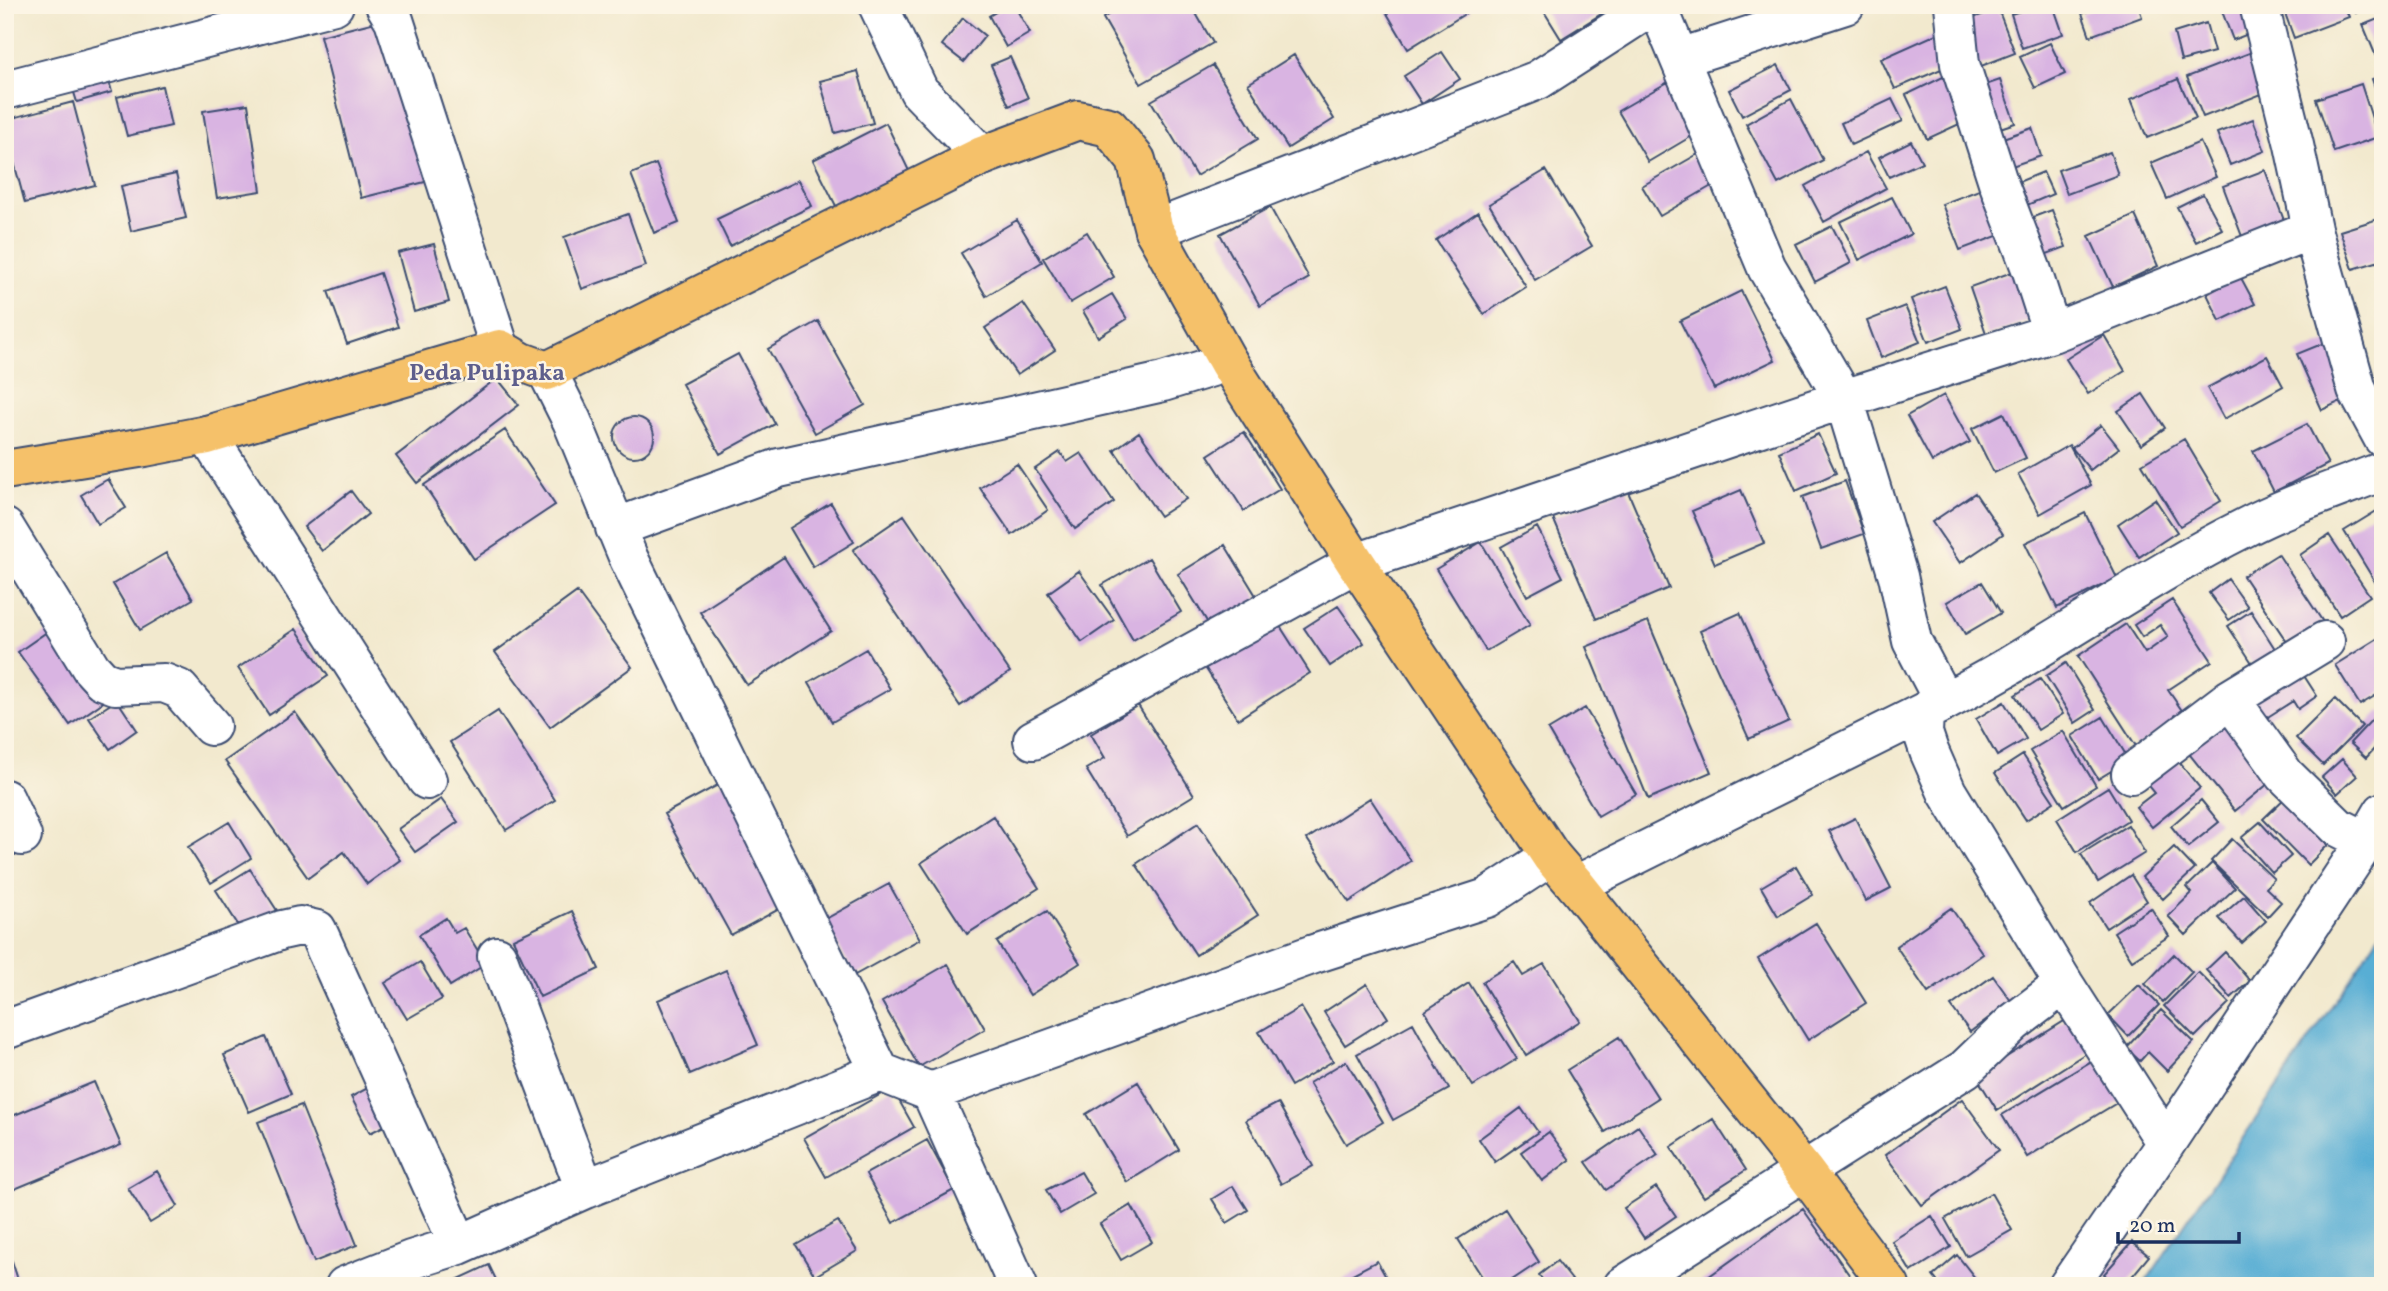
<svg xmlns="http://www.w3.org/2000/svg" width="2388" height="1291" font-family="Vollkorn,serif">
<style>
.water{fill:#58aed4;stroke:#3a6e99;stroke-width:2}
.building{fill:#d9b4e2}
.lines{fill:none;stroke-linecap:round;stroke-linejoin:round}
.minor-casing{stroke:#3b4b6f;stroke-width:42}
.major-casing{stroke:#3b4b6f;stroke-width:42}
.minor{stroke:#fff;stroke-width:38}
.major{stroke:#f5c16b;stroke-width:38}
.labels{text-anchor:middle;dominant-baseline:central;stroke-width:5;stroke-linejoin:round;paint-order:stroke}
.quarter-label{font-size:23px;font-weight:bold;fill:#5e5e8c;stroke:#fcf5e5}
</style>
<rect width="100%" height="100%" fill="#fcf5e5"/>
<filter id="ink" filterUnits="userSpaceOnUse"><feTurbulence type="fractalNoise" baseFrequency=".0143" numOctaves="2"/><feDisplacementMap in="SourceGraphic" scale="14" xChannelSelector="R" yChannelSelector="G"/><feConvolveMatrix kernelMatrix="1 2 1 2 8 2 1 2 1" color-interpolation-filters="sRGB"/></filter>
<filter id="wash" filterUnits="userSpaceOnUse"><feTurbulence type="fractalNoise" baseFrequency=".00686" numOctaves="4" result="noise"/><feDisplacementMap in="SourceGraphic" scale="28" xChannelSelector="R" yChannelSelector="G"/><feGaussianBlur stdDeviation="1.57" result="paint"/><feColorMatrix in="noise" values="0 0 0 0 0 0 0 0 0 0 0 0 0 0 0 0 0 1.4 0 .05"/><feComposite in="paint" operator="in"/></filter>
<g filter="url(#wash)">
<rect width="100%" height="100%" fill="#f2e9ce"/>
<path class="water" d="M2383,930V1263L2368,1286H2143Z"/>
<g id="blocks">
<path class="building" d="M1008,5H1014L1030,33L1006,47L989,16Z
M1124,5H1191L1213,43L1141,84L1103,18Z
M1382,5H1468L1471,10L1408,49Z
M1540,5H1607L1609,9L1561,39Z
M2039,5H2053L2063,34L2022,48L2011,14Z
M2105,5H2138L2142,17L2090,36L2082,13Z
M2223,5H2251L2261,29L2233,40L2220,6Z
M2282,5H2344L2349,17L2294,38Z
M2352,5H2371L2356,13Z
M1998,9L2015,53L1976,68L1959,23Z
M2383,17V65L2380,66L2363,25Z
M963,18L985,36L964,62L942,45Z
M387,19L429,181L361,198L320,36Z
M2206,23L2214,52L2181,61L2174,33Z
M1939,33L1953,64L1895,89L1881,59Z
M2050,43L2065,74L2035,88L2020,57Z
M2257,50L2272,90L2203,117L2187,77Z
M1442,52L1460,79L1422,104L1404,76Z
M1294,55L1334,119L1288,148L1248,84Z
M1010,57L1028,98L1009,106L991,65Z
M1213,65L1258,139L1196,176L1151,101Z
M1778,65L1791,90L1742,116L1729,90Z
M858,71L873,123L835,133L820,81Z
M107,74L112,92L77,102L71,83Z
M1947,75L1968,120L1927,139L1906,95Z
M2383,75V107H2382L2372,79Z
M2178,79L2196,118L2147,138L2131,99Z
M2000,80L2015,123L1988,132L1974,89Z
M1668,82L1697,133L1648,162L1618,111Z
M2361,84L2378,137L2334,152L2316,99Z
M162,86L171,126L127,136L117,97Z
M1791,99L1823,160L1778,184L1746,124Z
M1892,99L1903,121L1851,145L1841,123Z
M73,102L95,185L25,203L5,129V120Z
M248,104L261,191L217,198L203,111Z
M2253,119L2265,151L2230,165L2217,133Z
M886,123L910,173L838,210L813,160Z
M2032,128L2041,156L2009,167L2000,139Z
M1911,141L1922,162L1889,177L1879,157Z
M2200,142L2216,177L2167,199L2151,163Z
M1866,152L1886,188L1824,222L1805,186Z
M2110,152L2118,175L2067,194L2058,170Z
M1698,154L1715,184L1660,216L1642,186Z
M656,164L679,223L654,233L631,174Z
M1546,170L1592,246L1535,280L1489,204Z
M2265,170L2288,231L2246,247L2223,186Z
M2043,172L2053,194L2020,208L2011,185Z
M176,174L186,218L131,231L121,186Z
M799,180L812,206L730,246L717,219Z
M1987,187L2005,233L1960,250L1942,204Z
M2203,194L2222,229L2196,242L2177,207Z
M1892,197L1911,234L1859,260L1840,222Z
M1270,207L1309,278L1260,306L1220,234Z
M2052,210L2066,247L2039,257L2025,220Z
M1478,212L1526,287L1484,314L1436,240Z
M628,214L646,266L582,289L564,237Z
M2135,215L2158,266L2113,287L2089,236Z
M2378,219L2383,234V260L2353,269L2340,231Z
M1017,220L1042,262L986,296L961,253Z
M1832,226L1851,263L1815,282L1796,244Z
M1087,232L1114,277L1070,303L1043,258Z
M434,244L449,302L414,312L398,253Z
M2015,271L2032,319L1987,336L1970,287Z
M380,273L398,327L347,344L328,291Z
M2240,276L2255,304L2220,321L2207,294Z
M1945,286L1962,329L1928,342L1911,299Z
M1741,291L1775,360L1714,389L1680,321Z
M1112,294L1127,319L1098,337L1083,311Z
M1023,303L1055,350L1017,375L985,328Z
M1905,306L1920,342L1881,358L1867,321Z
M818,321L865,405L815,433L768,349Z
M2104,335L2125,371L2088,394L2066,359Z
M2329,341L2354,395L2322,410L2297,354Z
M738,354L775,424L720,454L682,384Z
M2267,356L2283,386L2224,419L2207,388Z
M497,378L519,405L417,483L396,456Z
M2143,394L2165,428L2141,445L2118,411Z
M1944,395L1970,442L1932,462L1907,416Z
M2004,413L2026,458L1994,473L1972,429Z
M614 437a20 20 0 1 1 40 0a20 20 0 1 1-40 0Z
M2307,424L2328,464L2274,492L2253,451Z
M2101,425L2119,448L2090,470L2072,448Z
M505,430L555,505L474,559L424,485Z
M1139,432L1186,499L1160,516L1114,450Z
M1244,432L1280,489L1244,511L1208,455Z
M1818,434L1836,473L1796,491L1779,452Z
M2184,439L2221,501L2180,526L2142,464Z
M2069,445L2091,485L2040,514L2018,474Z
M1060,452L1067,462L1081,453L1114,502L1075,529L1035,469Z
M1017,464L1048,510L1012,535L980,488Z
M108,479L126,508L98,524L81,495Z
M1845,481L1864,534L1821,549L1802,497Z
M1626,487L1669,588L1596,619L1553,518Z
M1741,490L1764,543L1715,564L1692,511Z
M351,491L368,514L322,551L304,527Z
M1975,493L2003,534L1960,563L1932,522Z
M2155,499L2177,532L2139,557L2118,524Z
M831,503L854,542L813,567L790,528Z
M2383,507V582L2377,585L2344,531Z
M2085,513L2117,578L2057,608L2025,543Z
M904,515L1010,672L960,706L853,550Z
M1537,527L1563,577L1527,596L1501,547Z
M2329,535L2370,596L2340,616L2300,555Z
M1481,542L1530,625L1486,651L1436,569Z
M1225,545L1258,599L1211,628L1178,574Z
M166,553L193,599L140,630L113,584Z
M2278,554L2323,622L2289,645L2243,576Z
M784,557L831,631L747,685L700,612Z
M1149,558L1181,612L1133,640L1102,585Z
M1079,571L1114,620L1082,642L1048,593Z
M2228,579L2248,607L2229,620L2209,593Z
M1982,582L2001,613L1965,634L1947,602Z
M577,592L632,667L550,727L495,652Z
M2172,600L2212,661L2168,690L2185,715L2136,746L2078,656L2126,624L2145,653L2168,637L2160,625L2142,637L2134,625Z
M1338,606L1364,643L1330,666L1304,628Z
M2251,611L2277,652L2254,666L2228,626Z
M1740,613L1789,721L1749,739L1700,631Z
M1273,615L1310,673L1238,719L1201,661Z
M1648,621L1711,772L1648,799L1586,647Z
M57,625L109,698L70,725L18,652Z
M296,629L328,676L269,715L238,668Z
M2383,635V691L2360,705L2335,665Z
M866,649L890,689L832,722L809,682Z
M2066,663L2095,710L2075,723L2046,676Z
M2297,665L2317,696L2298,709L2293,701L2263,720L2248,697Z
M2040,679L2063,714L2038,730L2015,695Z
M2335,699L2362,726L2323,765L2296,738Z
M117,700L137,730L110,749L89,718Z
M2004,702L2026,739L1997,756L1976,719Z
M1138,705L1194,795L1127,836L1086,769L1105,758L1091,734Z
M1585,708L1636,794L1598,816L1548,730Z
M2226,709L2280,774L2235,811L2182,745Z
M498,711L555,800L506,830L450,742Z
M2380,711L2383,713V739L2366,758L2350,743Z
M295,712L400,860L367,884L344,852L308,878L225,761Z
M2103,717L2129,760L2098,779L2072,736Z
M2063,731L2096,786L2064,806L2030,751Z
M2023,755L2054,802L2026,820L1995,773Z
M2174,756L2200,788L2152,827L2136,807L2154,793L2144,781Z
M2342,759L2357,776L2337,794L2322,777Z
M727,780L794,901L731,935L664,814Z
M2108,787L2128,820L2077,852L2057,819Z
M2287,796L2332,841L2308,865L2263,819Z
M1370,798L1411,861L1349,902L1307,839Z
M441,799L458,822L415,852L398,829Z
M2201,800L2219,822L2188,847L2171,826Z
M993,816L1039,888L967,934L921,863Z
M1855,818L1891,888L1866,901L1829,831Z
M229,822L251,858L211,883L188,847Z
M2260,822L2291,856L2272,873L2241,838Z
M1198,823L1258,915L1196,955L1136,864Z
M2128,825L2145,853L2098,882L2081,854Z
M2232,839L2274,879L2266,888L2281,902L2268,916L2211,861Z
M2174,847L2195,869L2163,899L2142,877Z
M2212,863L2235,888L2186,935L2168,916L2192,893L2187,887Z
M1796,866L1813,895L1778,916L1761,887Z
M250,869L278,912L244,934L216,890Z
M2131,875L2147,901L2106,928L2090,903Z
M889,884L920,939L855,975L824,920Z
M2244,896L2266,921L2242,943L2219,918Z
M1951,908L1983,954L1928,993L1896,946Z
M2151,908L2169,936L2132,960L2114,932Z
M572,911L599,969L540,997L513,939Z
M1047,911L1080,963L1030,995L997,942Z
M446,918L455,933L464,928L486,964L450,986L419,935Z
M1816,923L1866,1003L1808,1040L1758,959Z
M2225,952L2250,981L2231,998L2206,970Z
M2174,954L2192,972L2163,1002L2145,984Z
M420,962L442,999L407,1019L385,983Z
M1514,962L1523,976L1544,964L1580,1021L1526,1055L1482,982Z
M948,964L985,1029L919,1067L882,1002Z
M726,970L758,1045L690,1074L658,1000Z
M2198,972L2229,1003L2195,1037L2164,1006Z
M1993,976L2011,1001L1970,1032L1951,1006Z
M1469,983L1517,1059L1473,1086L1425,1011Z
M1367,984L1388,1018L1345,1045L1324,1012Z
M2139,985L2159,1005L2128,1036L2108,1015Z
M1301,1007L1333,1061L1291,1086L1259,1032Z
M2161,1010L2194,1042L2167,1071L2148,1052L2140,1061L2126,1048Z
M2074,1015L2094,1048L1997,1110L1976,1076Z
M1413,1023L1449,1089L1393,1120L1357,1054Z
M266,1037L291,1094L249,1112L224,1055Z
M1619,1037L1658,1098L1605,1132L1567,1070Z
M2095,1059L2120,1101L2027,1157L2002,1115Z
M1346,1061L1383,1122L1346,1144L1309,1083Z
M94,1082L121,1145L5,1193V1119Z
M1138,1082L1179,1150L1127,1182L1086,1114Z
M375,1084L394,1121L370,1133L351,1097Z
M892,1088L914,1127L826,1177L804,1138Z
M1962,1099L1999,1150L1922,1205L1885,1155Z
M1278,1103L1313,1166L1281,1184L1246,1120Z
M301,1105L357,1245L314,1262L258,1122Z
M1521,1108L1538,1132L1495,1162L1479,1139Z
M1713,1119L1746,1170L1704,1197L1671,1147Z
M1638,1126L1658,1155L1606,1190L1586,1162Z
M1549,1132L1570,1160L1542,1181L1521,1152Z
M927,1140L954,1190L893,1223L866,1174Z
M157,1171L178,1206L150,1223L128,1188Z
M1081,1172L1094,1194L1060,1214L1046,1190Z
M1233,1186L1248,1210L1227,1223L1212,1199Z
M1656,1187L1676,1216L1644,1238L1624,1208Z
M1991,1193L2012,1230L1966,1256L1945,1219Z
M1131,1205L1152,1242L1121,1260L1100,1224Z
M1505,1209L1539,1262L1503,1286H1488L1458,1239Z
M1803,1209L1857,1286H1704L1701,1282Z
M1932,1216L1951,1247L1911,1272L1892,1241Z
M838,1221L857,1251L815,1276L796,1245Z
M2132,1242L2149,1256L2124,1286H2116L2104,1274Z
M1957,1255L1975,1278L1966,1286H1941L1933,1276Z
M12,1261L20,1286H5V1263Z
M1377,1261L1391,1286H1330Z
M1557,1261L1572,1280L1565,1286H1547L1539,1275Z
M489,1265L499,1286H451L450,1283Z"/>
</g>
</g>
<g filter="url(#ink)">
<use href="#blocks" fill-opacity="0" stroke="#3b4b6f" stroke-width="2"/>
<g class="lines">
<g class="minor-casing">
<path id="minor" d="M385,5L394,20L500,349
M878,5L919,91L982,156
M1657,5L1767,268L1844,399L1898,576L1912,641L1944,702
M1954,5L1960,64L1998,182L2032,271L2052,333
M2259,5L2294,145L2312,229L2357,390L2383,438
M1680,58L1845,5
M5,90L334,5
M1154,230L1538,80L1654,5
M547,371L572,421L629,559L880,1072L931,1092L1018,1286
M207,435L427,780
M5,528L91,668L102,680L115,685L164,683L179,689L211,726
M615,528L779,468L1163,382L1228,362
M2230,699L2285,775L2338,827L2366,841
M1033,740L1356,563L1844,399L2052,333L2312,229
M2131,774L2230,699L2325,641
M5,799L22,836
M1576,885L1924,712
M497,956L585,1189
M5,1030L282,930L300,926L317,930L459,1245
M931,1092L1314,954L1487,898L1551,856
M2166,1143L2064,984L1947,792L1929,751L1923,733L1924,712C2035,658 2134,583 2244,528C2288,505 2337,489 2383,471
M345,1286L411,1260L459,1245L585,1189L880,1072
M1623,1286L1965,1069L2013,1023L2064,984
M2068,1286L2166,1143L2366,841L2383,812"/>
</g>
<g class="major-casing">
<path id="major" d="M5,470L145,447L207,435L500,349L522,362L547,371L982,156L1078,120L1109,127L1136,160L1154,230L1228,362L1356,563L1551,856L1576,885L1803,1170L1890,1286"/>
</g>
<use href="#minor" class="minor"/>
<use href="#major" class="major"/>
</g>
</g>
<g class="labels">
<g class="quarter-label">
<text x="487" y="374">Peda Pulipaka</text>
</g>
</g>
<rect width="2388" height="1291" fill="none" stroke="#fcf5e5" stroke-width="28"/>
<path d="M2118 1232v10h121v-10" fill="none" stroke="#1b2f5e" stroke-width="3.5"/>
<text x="2129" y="1232" font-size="21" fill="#1b2f5e" stroke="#fcf5e5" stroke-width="5" paint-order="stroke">20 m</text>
</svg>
